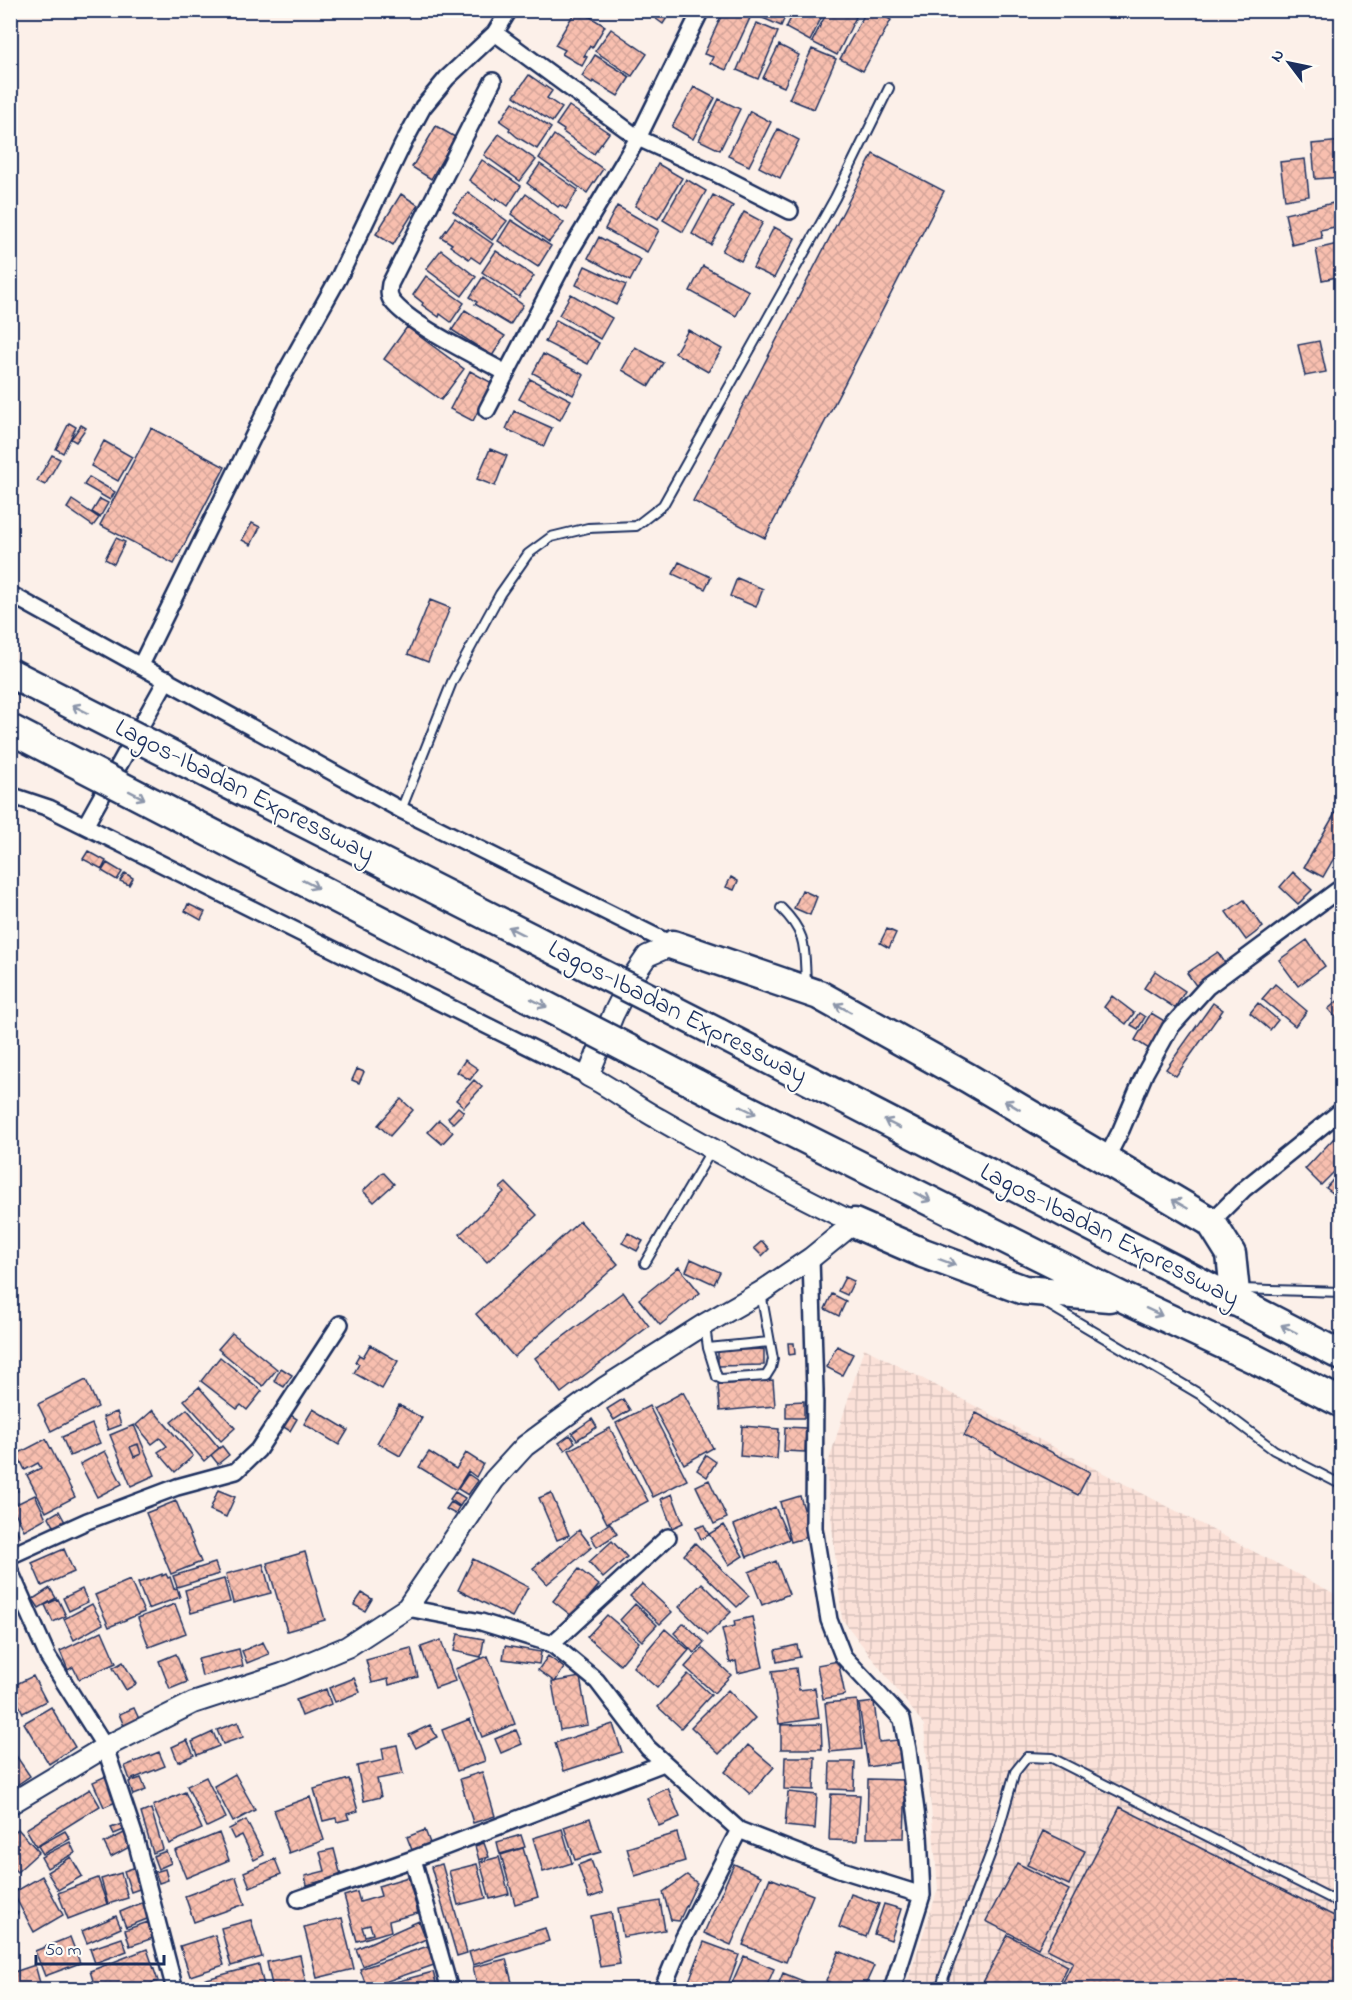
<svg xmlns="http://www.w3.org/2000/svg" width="1352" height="2000" font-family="'Indie Flower',sans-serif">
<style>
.industrial{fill:url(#industrial-grid)}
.building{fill:url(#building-cross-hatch);stroke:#1b2f5e;stroke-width:1.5;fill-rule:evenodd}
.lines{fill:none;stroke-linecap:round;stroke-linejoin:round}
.service-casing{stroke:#1b2f5e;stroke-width:12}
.minor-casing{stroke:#1b2f5e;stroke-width:20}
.tertiary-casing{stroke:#1b2f5e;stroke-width:24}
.motorway-casing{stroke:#1b2f5e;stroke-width:33}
.service{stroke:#fdfcf7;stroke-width:8}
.minor{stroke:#fdfcf7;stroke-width:15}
.tertiary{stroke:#fdfcf7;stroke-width:20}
.motorway{stroke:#fdfcf7;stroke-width:28}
.motorway-bridge-casing{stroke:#1b2f5e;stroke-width:33;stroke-linecap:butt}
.motorway-bridge{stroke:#fdfcf7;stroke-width:28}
.oneway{stroke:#8c96aa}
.labels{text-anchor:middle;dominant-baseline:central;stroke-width:4.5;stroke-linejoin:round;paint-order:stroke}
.street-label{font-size:26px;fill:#1b2f5e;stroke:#fdfcf7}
</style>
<defs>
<pattern id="industrial-grid" width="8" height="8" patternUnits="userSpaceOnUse" patternTransform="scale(1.5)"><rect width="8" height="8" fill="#fbe1d8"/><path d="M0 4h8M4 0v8" fill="none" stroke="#d7c1bc"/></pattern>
<pattern id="building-cross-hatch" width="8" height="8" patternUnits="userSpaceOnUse" patternTransform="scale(1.5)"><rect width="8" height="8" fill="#f8bfaf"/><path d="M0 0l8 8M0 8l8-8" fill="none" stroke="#d4a499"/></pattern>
</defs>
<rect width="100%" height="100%" fill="#fcf0e9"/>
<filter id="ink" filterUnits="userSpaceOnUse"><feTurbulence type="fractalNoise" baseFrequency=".0167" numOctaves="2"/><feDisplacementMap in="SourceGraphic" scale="12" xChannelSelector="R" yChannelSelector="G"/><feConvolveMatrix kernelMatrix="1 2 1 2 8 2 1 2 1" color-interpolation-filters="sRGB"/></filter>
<g filter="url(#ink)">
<path class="industrial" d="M864,1348L1341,1597V1989H905L938,1889L924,1725L842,1619L826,1470Z"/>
<path class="building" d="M576,10H579L605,26L592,48L590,46L584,56L587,57L582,66L562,54L565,50L555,45Z
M644,10H672L663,24Z
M724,10H733L750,18L726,70L710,63L713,57L704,54Z
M758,10H788L781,26L756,15Z
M795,10H825L810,41L786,28Z
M828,10H845L856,17L837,55L812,42Z
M867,10H874L891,20L863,71L840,59Z
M757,23L778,32L758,79L737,70Z
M611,29L647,54L632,76L595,51Z
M779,45L799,55L784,87L763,78Z
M812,49L836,59L814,109L789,99Z
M595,55L630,77L618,96L593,81L592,83L582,76Z
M529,75L552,91L547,98L562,108L552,122L514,96Z
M694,87L715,98L693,139L672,127Z
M719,99L740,109L720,150L699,140Z
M513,102L551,128L537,149L517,137L509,130L510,128L500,121Z
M569,106L609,133L594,154L563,132L564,130L556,125Z
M750,111L771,122L749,166L728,156Z
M436,126L455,137L431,179L412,167Z
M778,129L799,140L780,178L759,167Z
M499,134L536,160L520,181L484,155Z
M554,135L603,169L587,193L539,158Z
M1342,141V177L1315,179L1312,144Z
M873,154L944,191L765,538L693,501Z
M1305,159L1309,196L1285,200L1280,162Z
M482,160L521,186L508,206L497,198L495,200L469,180Z
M540,164L578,190L566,209L560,205L558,207L527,183Z
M658,164L682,178L658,219L635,206Z
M686,179L706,191L683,232L663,220Z
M468,192L507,221L492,240L453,211Z
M401,194L418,205L393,245L376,234Z
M526,194L564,223L549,242L511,214Z
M713,195L733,206L711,245L692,234Z
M1342,201V234L1336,235L1335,227L1320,230L1322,238L1292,245L1285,214Z
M617,206L659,230L647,252L605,229Z
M744,212L763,222L741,261L722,251Z
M455,218L493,244L480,263L471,257L469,259L450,246L452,244L441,237Z
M511,220L551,246L538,267L498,241Z
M774,227L795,238L774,278L753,268Z
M599,237L641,260L630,281L588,258Z
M1342,243V276L1322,280L1316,249Z
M441,250L476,277L462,296L426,269Z
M496,251L534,276L519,297L482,272Z
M585,266L626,285L616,305L576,285Z
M703,266L749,291L736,316L690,291Z
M426,276L464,303L451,322L440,314L439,317L422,305L423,303L413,295Z
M483,277L523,305L510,325L475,304L477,302L470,297Z
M571,294L612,318L600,339L559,315Z
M465,310L505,336L492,356L452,330Z
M556,320L599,343L588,364L545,342Z
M407,327L464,369L441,400L384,359Z
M688,330L722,349L708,372L675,353Z
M1319,341L1326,372L1305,376L1298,345Z
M635,347L663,363L649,386L622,370Z
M543,354L584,375L573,395L533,373Z
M470,371L492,383L473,421L450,409Z
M530,379L571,400L560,420L519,399Z
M514,411L552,428L544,446L506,429Z
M69,423L76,427L63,453L56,449Z
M81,425L86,428L76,442L71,439Z
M151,428L225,467L174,564L100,525Z
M104,441L132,457L118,481L91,466Z
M490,449L507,456L495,486L477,479Z
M52,455L60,459L45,485L37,481Z
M89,477L115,492L110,500L84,485Z
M100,499L108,503L100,517L92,512Z
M72,500L99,518L93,526L67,508Z
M252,523L260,527L251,545L242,540Z
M116,538L125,542L114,564L105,559Z
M679,562L711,577L705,589L673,574Z
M737,578L763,589L756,607L730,596Z
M430,600L450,608L428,662L408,654Z
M1341,803L1342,844L1323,877L1304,867Z
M88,851L106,861L102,869L83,859Z
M107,863L122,872L117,880L102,871Z
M1293,872L1312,890L1298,904L1280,887Z
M125,873L133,878L129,885L120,881Z
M731,877L738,881L734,890L726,887Z
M802,890L817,897L810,915L794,908Z
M1244,900L1263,927L1246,940L1226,912Z
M188,904L205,912L201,920L185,911Z
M887,929L896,933L889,948L880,943Z
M1307,940L1325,966L1298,986L1279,960Z
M1218,952L1227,966L1197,987L1187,973Z
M1155,971L1185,991L1175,1008L1144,988Z
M1275,984L1307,1011L1295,1026L1262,999Z
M1112,996L1134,1013L1126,1024L1104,1007Z
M1340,999L1342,1000V1024L1328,1009Z
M1213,1003L1223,1010L1176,1076L1166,1069Z
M1258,1003L1278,1020L1270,1030L1250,1013Z
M1139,1013L1145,1017L1138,1029L1131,1025Z
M1151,1013L1166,1022L1149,1049L1135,1040Z
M465,1060L478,1069L470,1080L457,1072Z
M357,1069L364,1072L359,1083L352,1080Z
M474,1080L482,1087L464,1107L456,1100Z
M401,1099L413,1110L390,1136L378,1125Z
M458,1107L464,1112L453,1123L448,1118Z
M439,1120L453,1132L442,1144L428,1132Z
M1334,1138L1342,1145V1164L1321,1185L1305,1169Z
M1342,1169V1200L1326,1188Z
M383,1172L394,1184L374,1202L363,1191Z
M506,1183L537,1215L487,1262L460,1234L504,1192L500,1188Z
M580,1221L618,1264L514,1357L476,1314Z
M628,1233L643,1241L637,1251L622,1243Z
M762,1241L769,1249L762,1256L754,1248Z
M691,1259L720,1272L714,1284L686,1271Z
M679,1267L700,1293L660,1325L639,1299Z
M845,1277L854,1281L847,1295L838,1291Z
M623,1292L649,1326L561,1393L535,1358Z
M832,1294L846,1301L839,1316L825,1309Z
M232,1333L277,1369L263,1386L218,1349Z
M788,1343H794L795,1354L789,1355Z
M370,1345L398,1361L382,1389L354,1373L359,1364L355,1362L359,1355L363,1357Z
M837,1346L853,1354L842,1375L826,1367Z
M764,1349V1365L718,1366V1351Z
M220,1357L262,1391L247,1410L241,1405L237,1409L201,1381Z
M281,1368L292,1375L284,1387L274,1381Z
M86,1380L98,1407L51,1431L38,1404Z
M773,1380L775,1406L720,1411L718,1385Z
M199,1387L235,1428L221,1441L184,1400Z
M683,1392L713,1448L684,1464L654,1408Z
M623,1399L630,1410L614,1420L607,1409Z
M804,1401V1418H786V1402Z
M399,1405L422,1418L400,1456L377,1443Z
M649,1406L687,1480L653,1497L616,1423Z
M187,1409L219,1448L204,1461L171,1422Z
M313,1409L348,1430L339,1445L304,1424Z
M153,1410L193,1456L175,1472L158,1452L167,1446L160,1438L152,1444L136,1425Z
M117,1412L121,1425L108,1430L103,1417Z
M976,1413L1090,1472L1078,1495L964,1436Z
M289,1414L297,1419L290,1431L282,1426Z
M592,1419L597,1427L577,1440L572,1433Z
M92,1424L100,1443L70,1456L62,1437Z
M134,1425L155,1475L131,1486L110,1435ZM138,1444L141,1454L134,1457L130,1447Z
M742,1426L779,1429L777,1459L740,1456Z
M785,1427L806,1428L805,1452L784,1451Z
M610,1428L648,1501L607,1523L569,1450Z
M570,1435L575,1442L565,1450L559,1443Z
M46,1439L75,1497L46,1512L27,1475L41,1468L38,1463L25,1470L17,1454Z
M138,1444L141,1454L134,1457L130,1447Z
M222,1446L229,1455L218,1464L211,1455Z
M105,1451L122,1484L97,1497L80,1464Z
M429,1452L456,1469L466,1453L483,1464L476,1477L468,1471L456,1490L419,1467Z
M706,1455L716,1462L707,1477L697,1470Z
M468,1474L478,1481L468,1495L458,1489Z
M10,1477L18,1491L10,1495Z
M709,1480L727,1518L714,1524L696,1486Z
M218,1490L235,1497L226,1517L210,1510Z
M455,1492L465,1498L460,1506L450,1499Z
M551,1493L569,1535L557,1540L539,1498Z
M672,1494L683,1523L672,1528L661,1499Z
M35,1495L46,1518L24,1530L12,1506Z
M800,1496L812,1536L791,1542L780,1502Z
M176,1501L201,1562L171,1574L146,1513Z
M451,1502L459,1507L455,1514L446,1509Z
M775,1507L789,1539L747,1557L734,1525Z
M59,1511L65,1522L55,1528L49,1517Z
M10,1516L20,1537L10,1542Z
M610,1523L617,1534L597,1547L591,1536Z
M704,1525L709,1535L701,1539L696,1528Z
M724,1525L743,1556L729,1565L709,1534Z
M579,1530L592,1547L547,1584L533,1568Z
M612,1541L627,1557L603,1578L589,1562Z
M695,1543L749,1596L737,1607L684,1555Z
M64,1549L74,1572L42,1586L32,1563Z
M305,1552L325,1620L287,1631L267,1563Z
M473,1559L528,1587L512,1617L458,1590Z
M776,1561L789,1594L762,1605L749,1572Z
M215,1563L219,1574L177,1587L173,1576Z
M263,1564L271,1593L233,1603L226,1574Z
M579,1569L599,1585L573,1617L553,1601Z
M162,1574V1576L166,1574L168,1578L170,1577L174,1589L177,1588L180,1597L148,1609L138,1583Z
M224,1579L230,1602L191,1613L185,1590Z
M130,1580L144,1612L109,1627L95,1595Z
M702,1583L731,1612L708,1635L679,1607Z
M642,1584L672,1612L660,1624L630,1596Z
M50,1588L56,1598L39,1608L33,1599Z
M82,1589L88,1602L69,1611L63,1598Z
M362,1593L372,1599L365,1611L354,1605Z
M58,1599L66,1616L53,1622L45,1605Z
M92,1604L103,1624L74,1640L64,1619Z
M175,1604L186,1633L149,1647L138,1618Z
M635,1604L657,1625L642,1641L620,1620Z
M607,1615L639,1642L620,1665L587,1637Z
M752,1617L763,1667L738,1673L736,1661L730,1663L722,1629L735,1626L734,1621Z
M684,1623L704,1642L694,1653L674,1633Z
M665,1629L689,1650L657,1688L633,1667Z
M102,1631L116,1663L79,1679L73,1667L68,1670L60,1651Z
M458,1634L484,1639L481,1657L454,1651Z
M441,1640L455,1681L435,1688L421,1647Z
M263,1642L269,1654L247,1663L242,1651Z
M797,1645L800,1657L777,1662L775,1650Z
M505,1646L541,1652L539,1664L503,1659Z
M411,1648L418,1677L389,1685L388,1679L372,1683L366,1660Z
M702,1648L731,1675L714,1693L685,1667Z
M239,1649L243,1666L202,1676L198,1659Z
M176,1654L187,1682L170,1689L159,1661Z
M488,1656L515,1724L482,1737L455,1669Z
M548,1656L564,1668L555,1682L538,1670Z
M838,1661L845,1695L823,1699L817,1665Z
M123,1662L136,1684L126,1690L113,1668Z
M796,1668L799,1690L815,1688L819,1718L779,1724L772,1671Z
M688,1674L711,1695L681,1728L658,1707Z
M33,1676L46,1701L23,1713L10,1687Z
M580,1677L588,1725L560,1730L552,1682Z
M354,1678L360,1692L335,1702L329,1688Z
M326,1689L331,1704L302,1716L296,1700Z
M728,1690L755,1718L719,1754L691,1727Z
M857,1700L862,1749L830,1752L825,1703Z
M874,1702L879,1742L898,1740L901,1762L868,1767L859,1704Z
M51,1707L75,1747L49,1764L24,1723Z
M134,1708L139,1719L124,1726L119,1714Z
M470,1719L485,1761L457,1771L442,1730Z
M238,1722L243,1737L223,1744L217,1730Z
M613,1724L622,1752L564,1771L555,1743Z
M821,1724L822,1749H781V1725Z
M430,1725L437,1737L416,1748L409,1735Z
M516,1730L522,1744L501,1753L495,1739Z
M213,1732L219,1746L197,1755L192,1742Z
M187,1740L194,1755L178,1762L172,1747Z
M397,1745L403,1774L377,1779L381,1797L364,1801L357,1766L384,1760L382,1748Z
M748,1745L774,1767L750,1794L725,1772Z
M10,1747L30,1776L14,1787L10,1782Z
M159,1752L165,1766L130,1780L125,1766Z
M785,1757H815L814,1790L784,1789Z
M830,1762H855L854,1790L829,1789Z
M482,1772L495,1816L473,1823L460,1779Z
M235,1774L255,1810L233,1822L214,1786Z
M106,1776L118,1801L104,1807L93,1782Z
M206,1777L226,1818L207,1827L187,1786Z
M141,1778L146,1790L133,1795L129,1782Z
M349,1779L358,1811L347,1814L349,1819L337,1822L336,1818L323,1821L314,1789Z
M868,1779L906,1780L904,1838H867Z
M668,1788L680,1817L659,1826L647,1798Z
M90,1789L100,1806L36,1846L26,1829Z
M185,1792L202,1829L169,1844L153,1806Z
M788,1792L817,1795L815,1829L785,1826Z
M831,1794L860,1795L857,1841L829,1840Z
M310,1797L324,1840L289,1853L274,1810Z
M1120,1807L1342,1920V1990H1059L1073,1962L1047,1949Z
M151,1809L163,1849L153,1853L141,1813Z
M590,1818L601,1852L575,1860L564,1827Z
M246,1820L264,1855L254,1860L242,1835L234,1839L229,1829Z
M124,1823L126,1829L114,1834L111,1828Z
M18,1829L39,1852L17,1872L10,1865V1836Z
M562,1829L572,1863L543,1872L533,1838Z
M425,1830L430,1843L412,1850L407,1837Z
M65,1831L70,1839L43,1854L38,1846Z
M1043,1831L1085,1851L1069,1885L1027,1865Z
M126,1832L133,1845L111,1857L104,1843Z
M219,1833L229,1860L186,1878L175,1851Z
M677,1833L685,1861L635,1876L627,1848Z
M521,1835L525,1847L500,1854L497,1842Z
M70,1842L75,1853L47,1868L41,1857Z
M484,1843L489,1857L479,1860L475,1846Z
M523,1848L538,1897L515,1904L501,1855Z
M334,1849L341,1876L307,1885L305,1876L325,1871L320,1852Z
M166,1851L171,1863L158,1869L153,1856Z
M71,1857L82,1876L58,1890L47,1872Z
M499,1857L509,1894L490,1899L480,1862Z
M275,1859L281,1874L250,1887L244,1872Z
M591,1860L603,1893L589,1898L578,1865Z
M1017,1863L1069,1890L1038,1948L986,1921Z
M442,1864L467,1953L457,1956L431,1867Z
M477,1864L486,1898L458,1905L449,1871Z
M734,1864L761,1876L731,1945L704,1933Z
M139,1866L145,1887L131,1892L124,1871Z
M165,1869L168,1880L159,1883L155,1872Z
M121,1873L128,1898L108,1904L101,1879Z
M687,1875L697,1883L679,1921L671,1920L663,1892Z
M42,1876L63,1915L34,1932L13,1893Z
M236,1877L245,1904L194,1922L185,1896Z
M408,1877L418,1913L389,1921L391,1931L357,1941L344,1896L357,1892L360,1902L381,1896L378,1886ZM370,1925L373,1934L365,1936L362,1927Z
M98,1878L107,1904L68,1919L58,1893Z
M770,1878L813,1895L786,1962L743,1945Z
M851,1894L879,1904L866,1937L839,1927Z
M660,1901L665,1930L623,1937L618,1908Z
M144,1902L150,1918L126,1927L120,1912Z
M10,1904L18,1913L10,1920Z
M884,1904L901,1909L891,1940L874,1934Z
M611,1912L620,1964L600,1967L591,1916Z
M116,1916L121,1928L87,1943L82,1931Z
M342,1918L354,1969L317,1978L304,1927Z
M251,1920L262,1957L231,1966L221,1928Z
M419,1921L426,1939L363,1966L356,1949Z
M148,1922L153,1938L130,1946L125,1930Z
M545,1928L549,1941L473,1965L469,1952Z
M215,1935L224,1965L190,1976L180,1946Z
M1008,1935L1068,1966L1056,1990H979Z
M70,1937L80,1963L45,1976L35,1951Z
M122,1938L127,1951L95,1963L90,1949Z
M704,1942L739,1955L726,1990H710L689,1981Z
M428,1946L434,1965L367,1988L360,1969Z
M147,1949L158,1981L135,1990H96L90,1971Z
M839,1951L874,1966L863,1990H846L826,1981Z
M300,1955L307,1989L273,1990L267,1962Z
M744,1956L774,1969L765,1990H747L732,1983Z
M506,1959L514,1990H478L473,1967Z
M35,1965L42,1990H16L11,1973Z
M259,1965L265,1990H197L195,1982Z
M433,1972L438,1990H397L395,1982Z
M783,1973L813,1985L811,1990H776Z"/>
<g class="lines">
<g class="service-casing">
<path id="service" d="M401,810L452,682L500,594L528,554L551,537L588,528L636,526L663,505L835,198L889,88
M781,908C808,935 804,948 806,983
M645,1263L711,1151
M1241,1289L1342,1292
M1044,1302L1201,1395L1274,1450L1342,1485
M705,1326L708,1348L717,1377L721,1379L766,1376L771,1368L773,1359L761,1293
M708,1348L769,1342
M941,1990L944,1976L995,1842L1015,1772L1027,1757L1052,1758L1342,1904"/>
</g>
<g class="minor-casing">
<path id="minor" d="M495,33L509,10
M493,81L390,284C389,290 388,296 392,301C410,325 478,357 506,373
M487,410L568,255L638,138L701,10
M10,594L401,810L673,945
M141,665L279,384L339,277L403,144L423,107L447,78L495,33L638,138L717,174L790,211
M10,795L49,808L588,1076
M85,826L167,679
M1105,1161L1121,1130L1145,1073L1170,1028L1207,987L1342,887
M1211,1222L1244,1189L1342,1110
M811,1258L815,1391L814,1528L829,1620L843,1656L902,1719L908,1750L919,1834L922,1895L892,1990
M10,1556L87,1521L177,1487L236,1471L258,1450L340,1324
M10,1571L48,1657L105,1747L135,1837L175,1990
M407,1608L481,1622L552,1644L597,1681L648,1748L739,1830L839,1869L922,1895
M552,1644L668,1537
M413,1859L450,1990
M298,1899L413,1859L664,1763
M662,1990L683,1939L739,1830"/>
</g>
<g class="tertiary-casing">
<path id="tertiary" d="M10,1804L105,1747L193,1703L282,1674L347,1647L407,1608L494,1480L525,1446L604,1388L705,1324L761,1292L811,1258L854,1223C788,1190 723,1156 659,1119C634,1106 613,1088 588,1076L613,1015L630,981L647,956L673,945"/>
</g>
<g class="motorway-casing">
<path id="motorway" d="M673,945L819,995L968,1078L1211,1222L1231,1254L1236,1302
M718,1033L1342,1356
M696,1084L1122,1297L1255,1359L1342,1403
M854,1223L923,1253L1024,1290L1109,1297"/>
</g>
<use href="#service" class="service"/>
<use href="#minor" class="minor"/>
<use href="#tertiary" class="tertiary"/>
<use href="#motorway" class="motorway"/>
<g class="motorway-bridge-casing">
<path id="motorway-bridge" d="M10,673L718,1033
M10,729L696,1084"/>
</g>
<use href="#motorway-bridge" class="motorway-bridge"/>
</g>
<defs><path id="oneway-shaft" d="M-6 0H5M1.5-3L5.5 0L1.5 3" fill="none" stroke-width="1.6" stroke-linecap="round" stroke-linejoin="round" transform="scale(1.5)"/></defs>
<g class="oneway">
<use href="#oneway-shaft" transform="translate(80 709) rotate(-153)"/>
<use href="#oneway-shaft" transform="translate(137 795) rotate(27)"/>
<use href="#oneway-shaft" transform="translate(310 884) rotate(27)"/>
<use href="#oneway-shaft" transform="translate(516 931) rotate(-153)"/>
<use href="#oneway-shaft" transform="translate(539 1003) rotate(27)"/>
<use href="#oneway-shaft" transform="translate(843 1008) rotate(-151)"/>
<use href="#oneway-shaft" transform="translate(1012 1105) rotate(-149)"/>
<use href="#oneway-shaft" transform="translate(748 1110) rotate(26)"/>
<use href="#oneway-shaft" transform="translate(892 1124) rotate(-153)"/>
<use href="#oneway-shaft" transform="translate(923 1197) rotate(27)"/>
<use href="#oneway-shaft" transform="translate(1180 1204) rotate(-150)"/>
<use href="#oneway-shaft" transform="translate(947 1262) rotate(20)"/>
<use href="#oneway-shaft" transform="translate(1154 1312) rotate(25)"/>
<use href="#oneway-shaft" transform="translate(1289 1329) rotate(-153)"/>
</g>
</g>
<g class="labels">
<g class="street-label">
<text transform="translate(244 792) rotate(27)">Lagos-Ibadan Expressway</text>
<text transform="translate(677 1013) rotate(27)">Lagos-Ibadan Expressway</text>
<text transform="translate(1109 1236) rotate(27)">Lagos-Ibadan Expressway</text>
</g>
</g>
<rect width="1352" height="2000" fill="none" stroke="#fdfcf7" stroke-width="36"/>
<rect x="18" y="18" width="1316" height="1964" fill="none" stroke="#1b2f5e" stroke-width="2" filter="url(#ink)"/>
<g transform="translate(1289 63) rotate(302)" stroke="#fdfcf7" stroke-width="4.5" paint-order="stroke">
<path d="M0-4.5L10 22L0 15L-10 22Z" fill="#1b2f5e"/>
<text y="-9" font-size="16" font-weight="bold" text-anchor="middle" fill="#1b2f5e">N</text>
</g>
<path d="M36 1955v9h128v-9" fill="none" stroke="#1b2f5e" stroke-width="3"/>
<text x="45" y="1955" font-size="18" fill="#1b2f5e" stroke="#fdfcf7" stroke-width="4.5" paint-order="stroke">50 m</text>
</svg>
